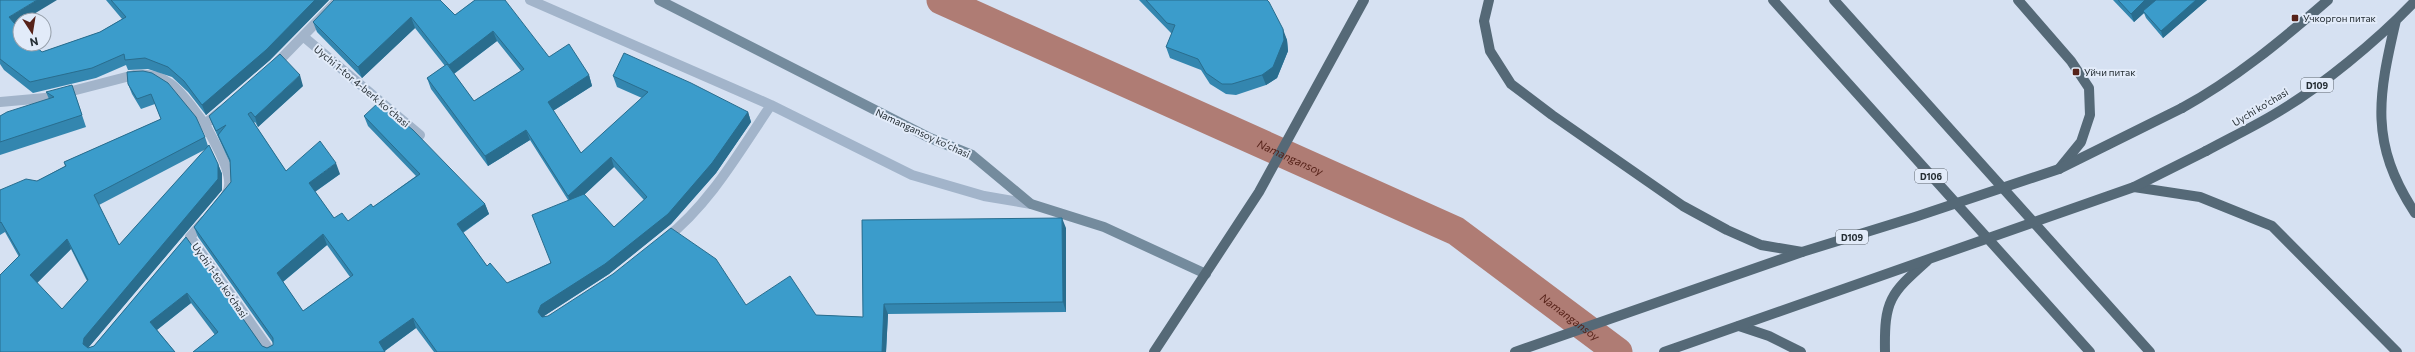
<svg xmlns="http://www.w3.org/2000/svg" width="2415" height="352" font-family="Commissioner,sans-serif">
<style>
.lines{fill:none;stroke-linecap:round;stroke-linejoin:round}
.canal{stroke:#af7c74;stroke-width:29}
.street{stroke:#a2b4ca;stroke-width:10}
.secondary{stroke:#748b9d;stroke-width:10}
.primary{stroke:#556977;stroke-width:10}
.primary-bridge{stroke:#556977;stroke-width:10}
.wall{fill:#3386af;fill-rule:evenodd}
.shaded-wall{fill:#296d8e}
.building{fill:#3b9ccb;stroke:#296d8e;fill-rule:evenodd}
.poi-dot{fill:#562219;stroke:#e2ebf9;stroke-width:1.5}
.labels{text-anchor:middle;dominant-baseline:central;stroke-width:4;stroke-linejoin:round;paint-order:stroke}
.shield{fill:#e2ebf9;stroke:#5e676f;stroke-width:1}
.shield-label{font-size:9px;font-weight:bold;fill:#252e34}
.poi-label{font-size:10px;fill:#252e34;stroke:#e2ebf9;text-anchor:start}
.street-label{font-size:10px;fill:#252e34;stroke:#e2ebf9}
.water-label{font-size:11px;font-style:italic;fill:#562219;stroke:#e2ebf9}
</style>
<rect width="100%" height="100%" fill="#d6e1f2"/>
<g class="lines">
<path class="canal" id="s1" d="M941,0L1456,231L1618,352"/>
<path class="street" d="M530,0L771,105L912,175L984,196L1031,204
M304,37L420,135
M273,67L338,0
M0,102L45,98L134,75C172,71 184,98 205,124L221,111
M205,124C213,141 238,178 226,195
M204,221L190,237L271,352
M665,239C710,204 739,152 771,105"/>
<path class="secondary" d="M659,0L930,138L972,155L1031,204L1104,227L1206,274"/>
<path class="primary" d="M1489,0L1484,21L1490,51L1511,84L1552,115L1683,206L1727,230L1761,245L1802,252
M1773,0L2090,352
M1834,0L2150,352
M2018,0L2071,61L2089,88L2090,115L2081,142L2059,169
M2396,20C2378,97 2369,143 2415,213
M2182,108C2235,79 2282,40 2328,0
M2206,151C2228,139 2251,128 2273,115C2320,88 2378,40 2415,1
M2134,187L2200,197L2272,226L2397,352
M1739,326L1769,336L1801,352
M1154,352L1259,192L1364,0
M1885,352C1884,300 1890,294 1927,261"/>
<path class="primary-bridge" d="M1515,352L1802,252L1915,217L2059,169L2182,108
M1664,352L2134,187L2206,151"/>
</g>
<path class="wall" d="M0,0L16,25L20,44L42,52L100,32L122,19L106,0H329L270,60L206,115L188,92L172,77L148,69L128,70L126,65L96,78L33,93L4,70L0,64Z
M475,0L549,57L589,75L592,86L553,111L581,153L642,98L617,87L613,76L748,112L751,122L716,173L671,224L609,274L544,316V317L746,305L816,315L863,317L862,220L1066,228V312L888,314L886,352H434L416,328L385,351L193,352L215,335L191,303L157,330L175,352H0L19,257L5,232L0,235V190L37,181L65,166L64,162L161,119L155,104L141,109L132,94L128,84L127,72L205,137L208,146L218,164L222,174V190L88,348L94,346L186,237L262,346L267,348L273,345V343L198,237L194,227L231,182L230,163L213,126L209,116L303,86L258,127L255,122L254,123L286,171L340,174L315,192L334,218L348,221L373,207L416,176L368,126L364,116L485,204L489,214L463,233L487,266L507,283L550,263L568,200L530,140L488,166L431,89L427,78L445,66L415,28L362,78L317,32L313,22L455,15ZM497,41L521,71L474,101L454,74ZM206,149L119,245L99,205ZM614,167L644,200L614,227L584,195ZM327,245L350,277L303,311L283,282ZM71,249L87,281L62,309L37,283Z
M1139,0H1267L1287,40L1288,51L1277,78L1266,85L1236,95L1226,94L1210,84L1201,70L1170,58L1166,47L1172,33H1171Z
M2113,0H2207L2163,38L2146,18L2144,13L2134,22Z
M46,92L76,97L86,127L0,155V116L49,99Z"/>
<path class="shaded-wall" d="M37,0H57L24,20H20V23L13,27L9,17Z
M315,0H329L270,60L206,115L202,105Z
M2145,0H2156L2143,11L2144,13L2134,22L2131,14Z
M2196,0H2207L2163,38L2161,31Z
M411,17L415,28L362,78L358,67Z
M1283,29L1287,40L1288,51L1277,78L1266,85L1262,75Z
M493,31L497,41L452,75L449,65Z
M300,75L303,86L258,127L255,117Z
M589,75L592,86L551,112L548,102Z
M748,112L751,122L716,173L671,224L609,274L544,316L542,322L538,312L541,305Z
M526,130L530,140L488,166L485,156Z
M611,157L614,167L572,206L568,196Z
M336,163L340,174L313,193L309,183Z
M218,164L222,174V190L88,348L87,352L83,344L84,338Z
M485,204L489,214L460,234L457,224Z
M1062,218L1066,228V312L1063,302Z
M323,234L327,245L280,284L277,273Z
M67,239L71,249L34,286L30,275Z
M187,293L191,303L154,332L150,322Z
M884,304L888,314L886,352H882Z
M413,318L416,328L383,352L379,342Z"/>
<path class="building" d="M0,0H37L9,17L20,30V44H33L42,52L100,32L126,17L111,0H315L266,50L202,105L184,81L168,67L145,58L125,60L124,54L92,68L30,82L0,59Z
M334,0H440L455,15L475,0H505L549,57L569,44L589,75L548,102L581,153L648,92L613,76L624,53L691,83L748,112L712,163L668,214L605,264L541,305L538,312L542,317L548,316L613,274L671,228L716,259L746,305L790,276L816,315L863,317L862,220L1062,218L1063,302L884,304L882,352H437L413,318L379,342L385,352H193L218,332L187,293L150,322L175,352H0V275L20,255L1,222L0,223V190L26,179L37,181L66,166L64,162L161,119L151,94L137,99L128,84L127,72L143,71L152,73L168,83L196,117L205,137L94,195L119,245L209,145L218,164V179L84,338L83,344L88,348L94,346L186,237L262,346L267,348L273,345V338L194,227L231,182L230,160L218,135L226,125L216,131L209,116L280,54L300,75L255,117L251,112L248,114L286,171L320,141L336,163L309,183L334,218L342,213L348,221L371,204L373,207L420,174L364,116L379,102L413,130L485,204L457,224L487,266L490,263L507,283L551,263L532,215L584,194L614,227L647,197L611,157L568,196L526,130L485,156L427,78L447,64L474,101L524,69L493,31L449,65L411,17L358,67L313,22ZM323,234L353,275L303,311L277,273ZM67,239L88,280L62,309L30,275Z
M1146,0H1267L1269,2L1283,29L1284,40L1273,67L1262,75L1232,84H1222L1206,73L1198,59L1166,47L1175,25L1167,23Z
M2118,0H2145L2131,14Z
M2156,0H2196L2161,31L2143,11Z
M72,85L82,115L0,142V116L7,112L54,97L46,92Z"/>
<g class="poi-dot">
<rect x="2291" y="14" width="8" height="8" rx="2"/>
<rect x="2072" y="68" width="8" height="8" rx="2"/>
</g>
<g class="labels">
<g class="shield">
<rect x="2301" y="78" width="32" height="14" rx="3"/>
<rect x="1915" y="169" width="32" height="14" rx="3"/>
<rect x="1836" y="230" width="32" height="14" rx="3"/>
</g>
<g class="shield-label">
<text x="2317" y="85">D109</text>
<text x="1931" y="176">D106</text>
<text x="1852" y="237">D109</text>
</g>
<g class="poi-label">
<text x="2303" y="18">Учкоргон питак</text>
<text x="2084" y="72">Уйчи питак</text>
</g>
<g class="street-label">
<text transform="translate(362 86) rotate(40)">Uychi 1-tor 4-berk koʻchasi</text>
<text transform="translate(2260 107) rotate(-31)">Uychi ko’chasi</text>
<text transform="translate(923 133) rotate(25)">Namangansoy koʻchasi</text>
<text transform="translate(220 280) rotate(55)">Uychi 1-tor koʻchasi</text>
</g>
<g class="water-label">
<text stroke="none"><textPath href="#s1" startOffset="383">Namangansoy</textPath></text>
<text stroke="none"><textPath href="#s1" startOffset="707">Namangansoy</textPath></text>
</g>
</g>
<g transform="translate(32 32) rotate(168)"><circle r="19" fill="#e2ebf9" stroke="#969faa"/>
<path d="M0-3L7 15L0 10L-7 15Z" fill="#562219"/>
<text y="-6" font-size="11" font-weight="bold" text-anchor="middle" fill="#252e34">N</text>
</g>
</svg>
